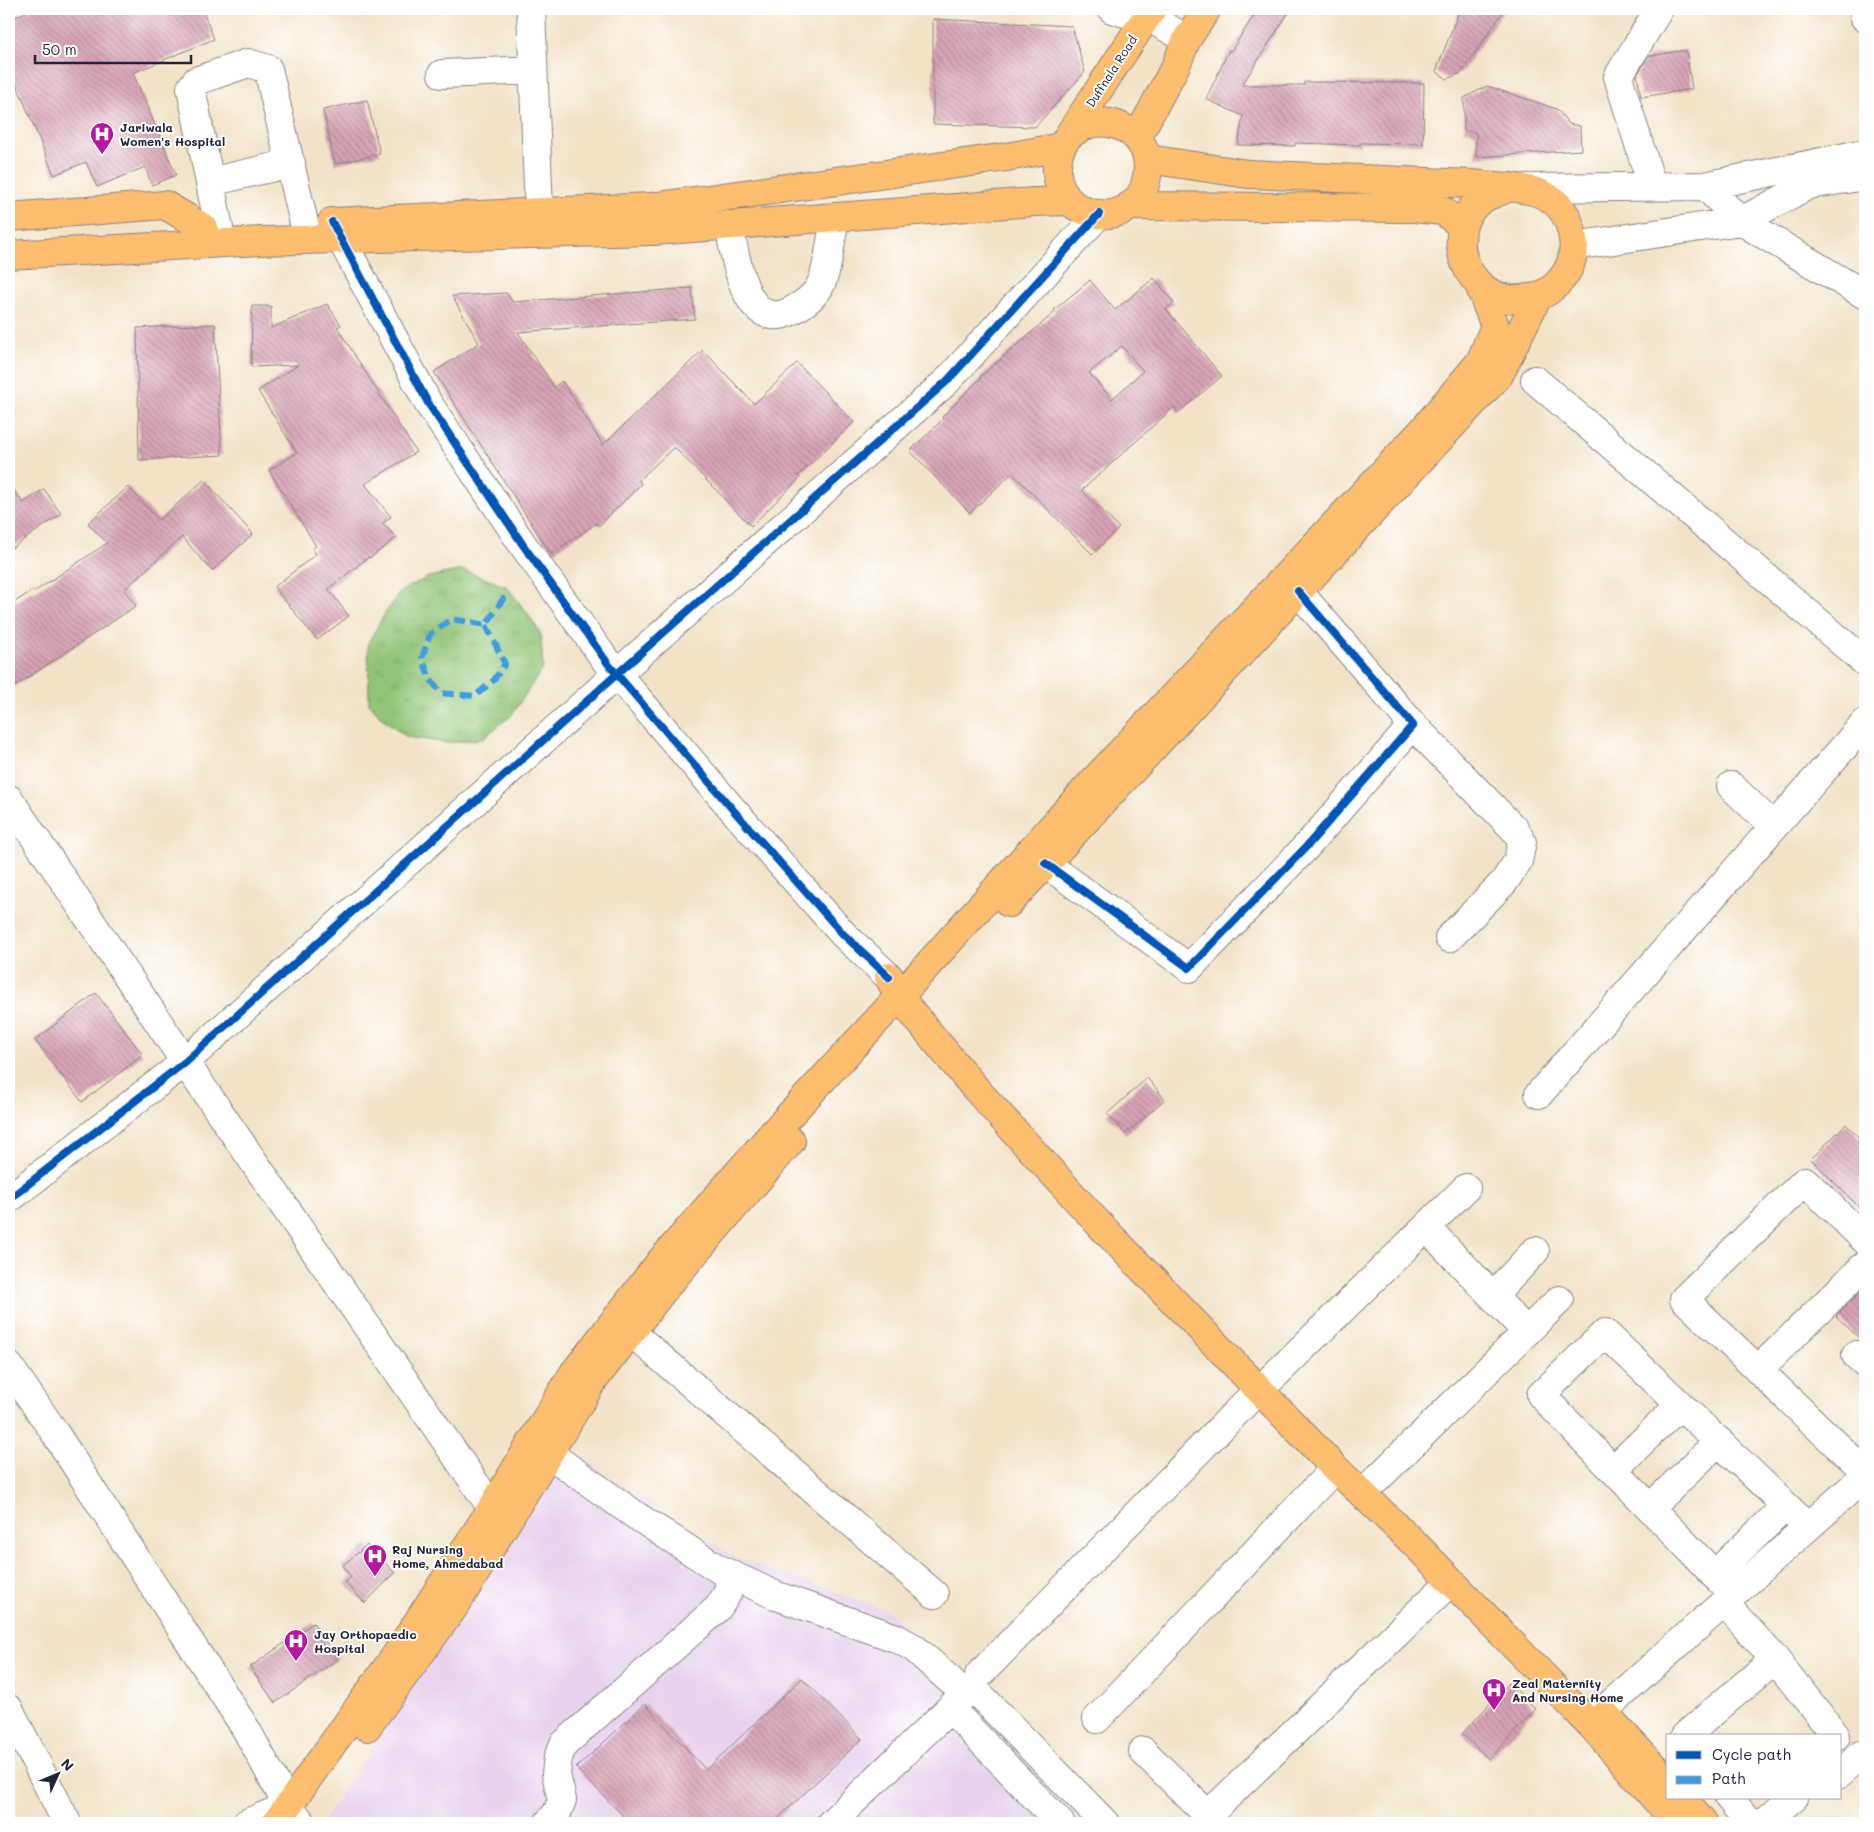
<svg xmlns="http://www.w3.org/2000/svg" width="1874" height="1832" font-family="Mali,sans-serif">
<style>
.built{fill:#e8d2ee}
.park{fill:url(#park-tufts);stroke:#5a7358}
.building{fill:url(#building-back-hatch);fill-rule:evenodd}
.lines{fill:none;stroke-linecap:round;stroke-linejoin:round}
.minor-casing{stroke:#8a8282;stroke-width:30}
.major-casing{stroke:#8a8282;stroke-width:30}
.minor{stroke:#fff;stroke-width:28}
.major{stroke:#fcbd6e;stroke-width:28}
.quiet{stroke:#3c9ce2;stroke-width:6;stroke-dasharray:12 6;stroke-linecap:butt}
.cycleway-casing{stroke:#fff;stroke-width:11}
.cycleway{stroke:#0057b8;stroke-width:8}
.labels{text-anchor:middle;dominant-baseline:central;stroke-width:4;stroke-linejoin:round;paint-order:stroke}
.street-label{font-size:12px;fill:#22223b;stroke:#fff}
.poi-label{font-size:12px;font-weight:bold;fill:#22223b;stroke:#fff;text-anchor:start}
</style>
<defs>
<pattern id="park-tufts" width="24" height="20" patternUnits="userSpaceOnUse" patternTransform="scale(1.25)"><rect width="24" height="20" fill="#91c476"/><path d="M3 7l-1-3M5 7V3M7 7l1-3M15 17l-1-3M17 17v-4M19 17l1-3" fill="none" stroke="#7da867"/></pattern>
<pattern id="building-back-hatch" width="6" height="6" patternUnits="userSpaceOnUse" patternTransform="scale(1.25)"><rect width="6" height="6" fill="#d8a3b6"/><path d="M-1 5l2 2M0 0l6 6M5-1l2 2" fill="none" stroke="#af8495"/></pattern>
</defs>
<rect width="100%" height="100%" fill="#fff"/>
<filter id="ink" filterUnits="userSpaceOnUse"><feTurbulence type="fractalNoise" baseFrequency=".02" numOctaves="2"/><feDisplacementMap in="SourceGraphic" scale="10" xChannelSelector="R" yChannelSelector="G"/><feConvolveMatrix kernelMatrix="1 2 1 2 8 2 1 2 1" color-interpolation-filters="sRGB"/></filter>
<filter id="wash" filterUnits="userSpaceOnUse"><feTurbulence type="fractalNoise" baseFrequency=".0096" numOctaves="4" result="noise"/><feDisplacementMap in="SourceGraphic" scale="20" xChannelSelector="R" yChannelSelector="G"/><feGaussianBlur stdDeviation="1.12" result="paint"/><feColorMatrix in="noise" values="0 0 0 0 0 0 0 0 0 0 0 0 0 0 0 0 0 1.4 0 .05"/><feComposite in="paint" operator="in"/></filter>
<g filter="url(#wash)">
<rect width="100%" height="100%" fill="#f2e3c8"/>
<path class="built" d="M575,1455L733,1557L888,1610L938,1658L1100,1823H322L559,1463Z"/>
<path class="park" d="M463,570L507,587L529,615L541,635L543,668L511,716L482,739L447,743L407,737L382,718L369,703L368,643L384,615L401,591L428,577Z"/>
<g id="blocks">
<path class="building" d="M32,9H202L214,39L133,73L176,175L152,185L145,167L97,187L86,162L54,175L9,66V20Z
M1258,9H1291L1242,85H1304V82L1424,83L1423,144L1360,143V145L1295,143V146L1238,145L1243,116L1206,99L1229,50L1231,51Z
M1460,9H1505L1461,73L1447,79L1436,71Z
M933,19L1072,26L1085,72L1035,127L933,124Z
M1686,50L1692,89L1641,97L1637,75L1649,56Z
M1487,86L1557,109L1569,124L1580,126L1581,150L1476,157V133L1464,130V98Z
M367,100L380,154L335,164L323,110Z
M1154,278L1174,303L1166,309L1222,376L1178,413L1174,407L1082,490L1119,528L1092,554L1012,473L970,513L910,451L943,419L942,417L981,378L980,377L1055,312L1054,310L1090,280L1115,310ZM1122,346L1143,371L1112,399L1089,373Z
M692,288L695,319L518,332L554,387L562,381L603,445L703,350L754,404L797,363L854,422L798,476L800,478L751,526L674,447L639,480L641,484L599,526L597,523L551,554L434,372L479,343L452,296L506,293L513,302Z
M327,304L341,325L337,327L416,452L365,484L391,517L383,523L396,538L370,558L369,557L328,589L349,616L317,640L274,587L316,554L312,549L316,546L269,470L297,453L258,391L298,365L251,367L252,306H271V328Z
M215,324L222,455L139,460L137,328Z
M204,480L253,534L212,571L182,537L124,590L136,606L9,690V606L33,590L34,592L107,543L88,523L128,487L159,520Z
M9,483L23,503L44,489L61,514L9,550Z
M96,993L143,1055L82,1102L35,1040Z
M1147,1078L1165,1099L1126,1134L1107,1114Z
M1846,1124L1865,1144V1213L1811,1159Z
M1865,1287V1343L1861,1340L1836,1316Z
M367,1545L395,1573L365,1603L345,1583L351,1577L342,1566Z
M313,1623L338,1659L275,1703L250,1667Z
M802,1678L862,1739L773,1823H630L576,1768L645,1704L706,1770Z
M1509,1683L1536,1709L1489,1759L1462,1734Z"/>
</g>
</g>
<g filter="url(#ink)">
<use href="#blocks" fill-opacity="0" stroke="#8a8282" stroke-width="1"/>
<g class="lines">
<g class="minor-casing">
<path id="minor" d="M531,9L539,212
M1112,9L1129,14L1146,16L1187,39
M1864,9L1865,18
M442,74L532,70
M210,182L291,163
M1652,186L1618,77L1659,9
M1705,186L1741,221L1865,295
M1527,188L1705,186L1865,153
M332,222L428,403L523,545L609,665L734,811L843,934L889,977
M729,225C735,254 744,332 789,312C801,306 815,297 821,284C829,266 831,237 835,217
M219,228L191,88L196,81L248,63L268,69L304,223
M1574,246L1741,221L1809,185L1865,176
M1535,380L1865,662
M1413,725L1515,830L1522,842L1518,861L1504,882L1449,938
M1731,786L1773,826
M9,799L185,1062L492,1508
M1045,863L1189,968L1307,846L1413,725L1298,591
M1539,1094L1865,723
M9,1199L185,1062L617,674L947,381L1099,214
M1426,1227L1527,1332
M1865,1240L1805,1181L1684,1299L1865,1472
M1493,1296L1535,1251
M631,1332L934,1594
M1856,1355L1865,1363
M9,1366L53,1430L246,1729L288,1806L302,1823
M1758,1370L1865,1265
M1272,1378L1466,1188
M548,1453L638,1517L717,1568L777,1596L896,1638L914,1648L951,1681
M1613,1470L1680,1405
M1375,1481L1559,1300
M1650,1508L1719,1441
M1714,1575L1786,1506
M1733,1594L1541,1395L1605,1333L1808,1527
M1724,1603L1775,1659L1836,1736
M979,1675L1259,1389
M950,1708L1060,1823
M9,1709L67,1823
M1097,1719L1335,1468
M1592,1726L1602,1712L1865,1476
M1685,1736L1775,1659
M1143,1751L1208,1815L1450,1582
M1840,1774L1861,1755L1865,1759
M1729,1798L1750,1823
M247,1823L288,1806
M548,1823L557,1813L562,1800L556,1774L558,1757L564,1744L718,1608L727,1594L732,1575
M831,1823L972,1687L1105,1823
M1763,1823L1793,1798"/>
</g>
<g class="major-casing">
<path id="major" d="M1071,134C1075,132 1079,128 1084,126C1106,117 1132,126 1143,147C1149,158 1149,170 1146,181C1134,238 1036,219 1061,147L1152,9
M1137,138L1176,65L1187,39L1207,9
M1148,159L1248,174L1472,184C1516,189 1565,182 1573,239C1576,255 1569,272 1558,283C1546,295 1536,298 1521,299C1466,304 1438,228 1483,199C1490,194 1500,192 1507,188
M1129,206L1414,208L1443,211L1462,226L1461,244
M9,217L165,205L204,228
M332,222L651,207L1007,157L1061,147
M9,255L261,241L653,231L1034,202L1069,201
M1009,903L1499,375L1537,298
M889,977L899,997L976,1089L1099,1224L1335,1468L1415,1544L1592,1726L1676,1823
M1605,1714L1668,1782
M367,1727L457,1603L593,1381L665,1288L791,1141
M1682,1798L1703,1823
M276,1823L396,1655L492,1508L573,1374L660,1262L773,1133L907,988L1085,790L1423,430L1480,362L1495,326L1480,287"/>
</g>
<use href="#minor" class="minor"/>
<use href="#major" class="major"/>
<path class="quiet" d="M486,625L505,664L494,680L475,696L441,693L430,679L422,658L430,634L452,619L486,625L505,596"/>
<g class="cycleway-casing">
<path id="cycleway" d="M332,222L428,403L523,545L609,665L734,811L843,934L889,977
M1045,863L1189,968L1307,846L1413,725L1298,591
M9,1199L185,1062L617,674L947,381L1099,214"/>
</g>
<use href="#cycleway" class="cycleway"/>
</g>
</g>
<defs>
<g id="hospital-pin" transform="scale(1.25)"><path d="M0 17L-7.5 6A9.5 9.5 0 1 1 7.5 6Z" fill="#b5179e" stroke="#fff"/><path d="M-5-5h3v3.5h4V-5h3V5h-3V1.5h-4V5h-3Z" fill="#fff"/></g>
</defs>
<g fill-rule="evenodd">
<use href="#hospital-pin" x="102" y="134"/>
<use href="#hospital-pin" x="375" y="1556"/>
<use href="#hospital-pin" x="296" y="1641"/>
<use href="#hospital-pin" x="1494" y="1690"/>
</g>
<g class="labels">
<g class="street-label">
<text transform="translate(1111 71) rotate(-57)">Duffnala Road</text>
</g>
<g class="poi-label">
<text x="120" y="127">Jariwala<tspan x="120" dy="14">Women's Hospital</tspan></text>
<text x="392" y="1549">Raj Nursing<tspan x="392" dy="14">Home, Ahmedabad</tspan></text>
<text x="314" y="1634">Jay Orthopaedic<tspan x="314" dy="14">Hospital</tspan></text>
<text x="1512" y="1683">Zeal Maternity<tspan x="1512" dy="14">And Nursing Home</tspan></text>
</g>
</g>
<rect width="1874" height="1832" fill="none" stroke="#fff" stroke-width="30"/>
<rect x="1666" y="1734" width="175" height="65" fill="#ffffff" stroke="#a7a7b1"/>
<rect x="1676" y="1751" width="25" height="8" fill="#0057b8" stroke="#a7a7b1"/>
<text x="1712" y="1760" font-size="15" fill="#22223b">Cycle path</text>
<rect x="1676" y="1776" width="25" height="8" fill="#3c9ce2" stroke="#a7a7b1"/>
<text x="1712" y="1784" font-size="15" fill="#22223b">Path</text>
<g transform="translate(58 1774) rotate(46)" stroke="#ffffff" stroke-width="4" paint-order="stroke">
<path d="M0-4L9 19L0 12L-9 19Z" fill="#22223b"/>
<text y="-8" font-size="14" font-weight="bold" text-anchor="middle" fill="#22223b">N</text>
</g>
<path d="M35 55v8h156v-8" fill="none" stroke="#22223b" stroke-width="2.5"/>
<text x="42" y="55" font-size="15" fill="#22223b" stroke="#ffffff" stroke-width="4" paint-order="stroke">50 m</text>
</svg>
